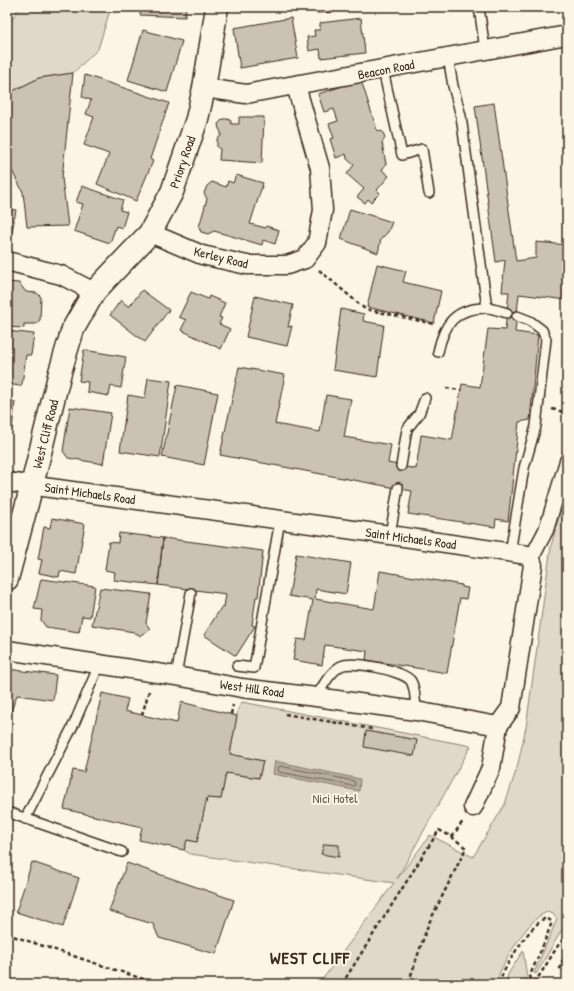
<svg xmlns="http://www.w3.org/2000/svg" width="574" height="991" font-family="'Patrick Hand',sans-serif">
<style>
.green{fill:#e0d8c8;stroke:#8e8173}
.water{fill:#b7ad9e;stroke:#85796b}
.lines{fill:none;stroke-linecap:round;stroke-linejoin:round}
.shore{stroke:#6d5e51;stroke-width:1}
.building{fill:#ccc2b3;stroke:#3b2a1e}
.service-casing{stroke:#3b2a1e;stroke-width:12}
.pedestrian-casing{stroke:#3b2a1e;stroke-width:17}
.minor-casing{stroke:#3b2a1e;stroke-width:21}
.secondary-casing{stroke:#3b2a1e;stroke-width:25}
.path{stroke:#3b2a1e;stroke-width:2.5;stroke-dasharray:4 3;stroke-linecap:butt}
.service{stroke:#fcf5e5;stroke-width:9}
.pedestrian{stroke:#fcf5e5;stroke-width:14}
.minor{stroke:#fcf5e5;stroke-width:18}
.secondary{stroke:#fcf5e5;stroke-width:22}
.labels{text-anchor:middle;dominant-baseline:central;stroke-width:4;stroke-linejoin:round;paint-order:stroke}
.street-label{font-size:13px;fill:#3b2a1e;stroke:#fcf5e5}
.park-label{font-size:13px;fill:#645648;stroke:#fcf5e5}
.district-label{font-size:17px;font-weight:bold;letter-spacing:1px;fill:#3b2a1e;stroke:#fcf5e5}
</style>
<rect width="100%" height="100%" fill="#fcf5e5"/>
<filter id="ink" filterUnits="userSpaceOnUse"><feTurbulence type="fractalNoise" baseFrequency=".025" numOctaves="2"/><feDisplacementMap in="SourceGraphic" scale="8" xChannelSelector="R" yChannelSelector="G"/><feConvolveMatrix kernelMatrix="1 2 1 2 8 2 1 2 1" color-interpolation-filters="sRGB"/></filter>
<g filter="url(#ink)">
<path class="green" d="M19,7H111L98,49L73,73L39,78L7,94V29Z
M567,487V927L563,928L536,974L534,973L557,919L553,914L547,912C543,914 539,916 536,919C521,932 502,965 495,984H469L468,979C460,978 457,977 453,984H419L417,977L415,984H319L394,883L190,854L184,850L187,840L197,842L207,798L221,799L226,773L259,778L263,761L230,754L238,709L242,702L471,746L397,879L430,835L473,857L505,804L517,768L526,727L551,546Z
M523,951L528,984H506L508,974Z"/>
<path class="water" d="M275,761L360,779L359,791L273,774Z"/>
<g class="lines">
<path class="shore" d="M280,766L354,781L355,785L353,786L279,772L278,769Z"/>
</g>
<path class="building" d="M141,7H186L185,17L140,15Z
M317,7H335V12L317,13Z
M291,18L298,58L240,68L234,28Z
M361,18L365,53L321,58L320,49L309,51L307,37L315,36L314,30H320V23Z
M143,30L182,41L167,92L128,80Z
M73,73L62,178L68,226L27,227L23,192L11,169L7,167V94L39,78Z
M85,75L169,103L150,159L153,161L136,201L97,184L109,154L84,145L94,117L86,114L91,100L82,97Z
M361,80L377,130L383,132L385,138L382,143L386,164L382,170L389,176L377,190L380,193L371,202L368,199L365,203L357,197L364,189L347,174L354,165L347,159L346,154L336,158L330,139L334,138L329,124L338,121L334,109L324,112L318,94Z
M494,103L516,261L536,258V242L567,245V300L519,294L515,332L538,335L530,420L519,422L508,521L496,519L495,527L408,514L412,491L220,455L239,367L285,375L275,424L320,432L326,395L351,399L344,437L391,445L388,463L416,469L421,435L452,440L462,384L480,387L488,329L505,330L509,292H502L505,260L496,262L475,106Z
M239,117H264L262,163L219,160L220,149L217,147V139L221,136V132L219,129L218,124L223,119H228L231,121V124H239Z
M236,175L263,183L250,224L266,228V226L279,230L275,244L263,240L262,245L214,231L208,234L201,232L199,227L207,199L204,193L207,186L212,182L226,187L228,181L233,183Z
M82,186L123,200L120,210L127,212L122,228L116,226L110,243L74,231L83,204L76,202Z
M7,208L16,210L10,243H7Z
M350,209L392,222L388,232L381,239L378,253L341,239Z
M377,264L406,271L403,282L441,291L434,323L367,307Z
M7,282L19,283L26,292L37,293L41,297L40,320L36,324H24V328L7,327Z
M142,290L169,310L145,342L110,315L121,300L129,307Z
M191,292L208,299L209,296L225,303L219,317L222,318L219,324L230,329L221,349L181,330L186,320L179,317Z
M255,296L293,305L288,327L292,326L287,346L246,337Z
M341,309L364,314L363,321L384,325L377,377L333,370Z
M7,331L34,334L31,355H26L22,384L20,386L7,384Z
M84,350L126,357L121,388L111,386L109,396L87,392L88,382L79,381Z
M148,378L171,381L160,457L120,451L128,395L145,398Z
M177,385L218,393L204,465L162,457Z
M7,401L15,402L12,429L7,431Z
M70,407L111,413L103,464L68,458L63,451Z
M52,518L85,524L76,574L60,571L59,577L39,573L42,560L38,559L44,527L50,528Z
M119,533L163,538L158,585L114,580L115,572L105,570L109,542L118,543Z
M163,538L263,551L258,597H256L252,625L255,626L236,656L204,635L222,606L224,607L226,594L158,585Z
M296,554L351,563L346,594L316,589L315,599L374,609L380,571L462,585V587L468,588L466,599L460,598L447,673L366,660L367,651L325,645L322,665L293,660L297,639L306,640L313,600L289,596Z
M41,579L95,586L90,617L82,616L79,632L46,627L41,620L42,610L34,609Z
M100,588L151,594L146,623L150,629L139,636L134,632L92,625Z
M7,669L56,675L53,700L17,695L7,722Z
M102,693L128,699L125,711L177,723L181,702L237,716L230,754L263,761L259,778L226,773L221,799L207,798L197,842L187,840L184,850L139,840L142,827L64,809L73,770L84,772Z
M366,731L417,740L414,756L364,747Z
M324,844L339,845V857L321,854Z
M32,862L79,878L63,927L16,912Z
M127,863L234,900L216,954L159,938L153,924L109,911Z"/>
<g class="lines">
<g class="service-casing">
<path id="service" d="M479,7L485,50
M448,57L453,86L461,116L487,308
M383,70L402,155L422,149L429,193
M438,352C444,324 455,308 486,308C492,308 500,311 507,313
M401,466L407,429L419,414L425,398
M390,535L398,488
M510,553L524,468L536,426L546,339L542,330L530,321L517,316
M237,666L254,668L280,520
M176,676L191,593
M316,697C323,686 330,672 341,666C353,660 404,671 411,681C416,690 415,701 416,711
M7,812L122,852
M25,819L74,724L99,665"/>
</g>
<g class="pedestrian-casing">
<path id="pedestrian" d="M531,559L546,530L567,461"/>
</g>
<g class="minor-casing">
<path id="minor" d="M204,88L246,94L567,35
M150,233L202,255L247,265H287L305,259L317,243L323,210L320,168L296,86
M7,261L61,275L94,292
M7,482L390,535L527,555L531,559L533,565L511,708L498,726L491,768L473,807
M7,650L176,676L242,688L316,697L416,711L498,726"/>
</g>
<g class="secondary-casing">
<path id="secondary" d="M7,579L32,485L60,372L73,329L94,292L150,233L172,192L197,119L204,88L217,7"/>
</g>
<path class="path" d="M319,270L365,309L434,324
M446,388L461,390
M552,409L567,413
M231,714L233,705
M285,714L372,729L371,732
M142,715L149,691
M452,837L463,821
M7,934L158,984
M567,953L562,962L560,968L562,970L567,969
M342,984L439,830L452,837L466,848L428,925L408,984
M459,984L464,983L465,984
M499,984C502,970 530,925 544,919C547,918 549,919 552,922L542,948L530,975L531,980L536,981L559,944L567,935"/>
<use href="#service" class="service"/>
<use href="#pedestrian" class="pedestrian"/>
<use href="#minor" class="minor"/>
<use href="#secondary" class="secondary"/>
</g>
</g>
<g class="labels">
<g class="street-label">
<text transform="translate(386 69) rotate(-11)">Beacon Road</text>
<text transform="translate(182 162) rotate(-71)">Priory Road</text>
<text transform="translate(221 257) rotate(14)">Kerley Road</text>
<text transform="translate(45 434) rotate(-76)">West Cliff Road</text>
<text transform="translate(90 493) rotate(8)">Saint Michaels Road</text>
<text transform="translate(411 538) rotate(8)">Saint Michaels Road</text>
<text transform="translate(252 688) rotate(8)">West Hill Road</text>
</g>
<g class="park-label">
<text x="335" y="798">Nici Hotel</text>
</g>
<g class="district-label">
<text x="310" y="957">WEST CLIFF</text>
</g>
</g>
<rect width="574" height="991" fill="none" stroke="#fcf5e5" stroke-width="24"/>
<rect x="12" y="12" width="550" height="967" fill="none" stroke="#3b2a1e" stroke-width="1.5" filter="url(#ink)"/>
</svg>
